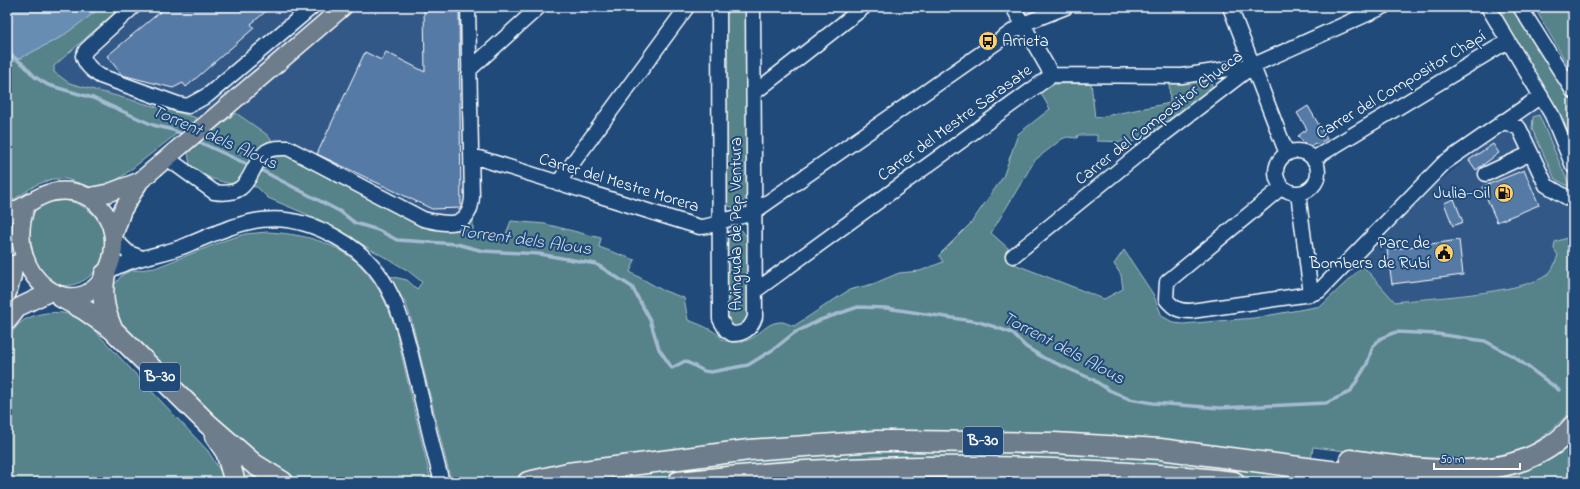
<svg xmlns="http://www.w3.org/2000/svg" width="1580" height="489" font-family="'Indie Flower',sans-serif">
<style>
.built{fill:#305887}
.green{fill:#57828a;stroke:#abc0c4}
.water{fill:#688db3;stroke:#a4bbd1}
.lines{fill:none;stroke-linecap:round;stroke-linejoin:round}
.stream{stroke:#a4bbd1;stroke-width:3.5}
.building{fill:#577aa6;stroke:#fff}
.minor-casing{stroke:#fff;stroke-width:17}
.major-casing{stroke:#fff;stroke-width:20}
.highway-casing{stroke:#fff;stroke-width:23}
.minor{stroke:#1f4a7a;stroke-width:14}
.major{stroke:#6d7d8c;stroke-width:17}
.highway{stroke:#6d7d8c;stroke-width:20}
.labels{text-anchor:middle;dominant-baseline:central;stroke-width:4;stroke-linejoin:round;paint-order:stroke}
.shield{fill:#1f4a7a;stroke:#bcc9d7;stroke-width:1}
.shield-label{font-size:16px;font-weight:bold;fill:#fff}
.poi-label{font-size:17px;fill:#fff;stroke:#1f4a7a;text-anchor:end}
.street-label{font-size:17px;fill:#fff;stroke:#1f4a7a}
.water-label{font-size:18px;font-style:italic;fill:#d2dde8;stroke:#1f4a7a}
</style>
<rect width="100%" height="100%" fill="#1f4a7a"/>
<filter id="ink" filterUnits="userSpaceOnUse"><feTurbulence type="fractalNoise" baseFrequency=".025" numOctaves="2"/><feDisplacementMap in="SourceGraphic" scale="8" xChannelSelector="R" yChannelSelector="G"/><feConvolveMatrix kernelMatrix="1 2 1 2 8 2 1 2 1" color-interpolation-filters="sRGB"/></filter>
<g filter="url(#ink)">
<path class="built" d="M121,7H462L464,223L454,228L283,153L266,134L236,113L215,129L197,118L69,83L54,72V66Z
M1540,107L1561,152L1573,196V236L1555,242L1554,249L1558,255L1550,273L1535,281L1508,289L1395,302L1363,266L1365,256L1435,185L1481,147Z"/>
<path class="green" d="M102,7H121L54,66V72L69,83L197,118L120,178L104,187L94,188L66,179H52L36,185L7,204V62L15,61L61,37Z
M723,7H746L747,191C746,202 735,215 725,202Z
M1495,7H1511L1573,100V144L1558,111Z
M1546,7H1573V74L1537,12Z
M1169,81H1211L1213,91L1143,143L1140,140L1131,142L1097,141V135H1078L1077,138L1067,137L1062,139L1035,160L991,233L1008,248L1013,256L1009,262L1104,299L1123,289L1121,275L1114,264L1124,250L1153,294L1162,316L1174,323L1183,324L1254,318L1321,306L1363,266L1395,302C1425,298 1533,293 1550,272C1554,268 1556,260 1558,255L1554,249L1555,242L1573,236L1572,409C1558,426 1533,447 1512,454C1486,461 1460,460 1433,458C1393,457 1353,452 1313,447L1308,482H448L451,481L412,322L406,304L389,276L407,280L417,289L422,282L407,270L318,219L268,198L257,187C234,185 208,182 190,165L188,153L205,137L236,113L266,134L283,153L417,220L473,218V233L504,239L511,221L545,224L601,238L599,247L635,260L630,272L662,290L684,298L688,320C696,323 704,326 711,330C720,334 718,341 732,342C758,345 762,321 782,322C785,322 790,325 794,326L849,290L873,284L899,273L920,271L943,262L939,255L971,223L1003,177L1018,134L1050,109L1040,92L1055,84L1091,83L1095,118L1170,103Z
M1539,115L1570,187L1555,179L1532,129L1533,117Z
M65,200C132,215 107,300 48,284L20,233C32,210 37,203 65,200Z
M740,228L747,237V243L749,319L744,325L733,328L727,320L725,236L730,230Z
M267,232C336,236 372,259 395,327L430,477L433,482H7V346C10,339 12,331 17,326C27,314 56,309 70,315C80,319 88,325 96,332L208,451L221,472L255,455L124,327L115,315L111,289L122,275L130,271L155,268L226,240L245,234Z
M1573,438V482H1472L1444,476Z"/>
<path class="water" d="M7,7H102L61,37L15,61L7,62Z"/>
<g class="lines">
<path class="stream" d="M7,52L24,65L35,77L48,85L93,98L153,125L173,130L186,136
M195,140L251,166
M257,168L341,212L355,223L378,230L397,240L457,244L483,251L539,254L596,264L632,287L650,320L659,349L672,368L685,361L704,371L711,372L748,365L774,349L794,333L820,320L858,307L886,308L979,322L995,327L1012,333L1026,347L1044,358L1092,379L1109,390L1129,399L1153,403L1220,408L1326,403L1350,392L1367,364L1373,346L1381,338L1396,332L1437,334L1485,341L1513,356L1559,390"/>
</g>
<path class="building" d="M166,7H271L251,24L254,28L186,87L183,83L173,88L122,75L107,56Z
M424,7H459L461,208L432,209L317,154L365,52L381,60L386,52L425,72Z
M1308,106L1327,139L1316,145L1315,143L1308,148L1298,136L1307,129L1297,113Z
M1493,144L1499,153L1476,170L1469,160Z
M1524,170L1539,205L1497,222L1482,187Z
M1454,199L1463,222L1453,226L1444,203Z
M1459,240L1463,275L1392,284L1387,250Z"/>
<g class="lines">
<g class="minor-casing">
<path id="minor" d="M133,7L86,50L83,56C86,66 92,70 100,76L178,104L188,106L208,95L312,7
M719,7L720,319L726,330L732,334C744,334 751,329 755,317L753,7
M1013,7L1052,75
M1230,7L1287,154
M1488,7L1552,115L1573,166
M1520,7L1573,91
M469,70L539,7
M754,93L864,7
M1503,121L1519,128L1546,185L1573,201
M1276 172a21 21 0 1 1 42 0a21 21 0 1 1-42 0Z
M472,156C549,179 624,204 700,227C710,227 719,222 729,219C738,217 746,216 754,212L1023,24L1066,7
M167,158L214,192C254,198 246,168 267,151C273,147 281,148 288,148L423,219C448,225 470,229 472,197L468,7
M1313,159L1508,41
M1486,174L1531,153
M558,183L687,7
M1282,187L1167,282L1166,299C1174,309 1179,311 1191,311L1311,294L1319,291L1444,163L1541,96
M1298,193L1311,294
M114,239L129,253L142,258
M1013,256L1151,144L1254,65L1383,7
M107,272C132,257 161,256 187,245C243,221 279,205 336,237C354,247 370,260 381,277C401,307 408,342 416,376C425,411 432,447 442,482
M755,291L1052,75L1182,76L1254,65"/>
</g>
<g class="major-casing">
<path id="major" d="M88,197L108,193L140,181L343,7
M7,214C24,209 36,195 53,192C99,184 126,229 108,269C80,332 0,278 26,206
M114,235L122,211L140,181
M7,294L12,278L14,264
M7,322L19,307L46,294"/>
</g>
<g class="highway-casing">
<path id="highway" d="M105,274C101,295 104,310 112,329
M61,297L85,310L112,329L208,424L254,464L283,482
M215,436L226,452L235,482
M1350,460C1422,469 1520,489 1573,426
M528,482L568,473L749,450L876,441H908L1054,443L1160,449L1369,476L1398,482
M678,482C818,466 958,463 1098,471C1144,474 1189,476 1234,482"/>
</g>
<use href="#minor" class="minor"/>
<use href="#major" class="major"/>
<use href="#highway" class="highway"/>
</g>
</g>
<defs>
<g id="bus-disc" transform="scale(1)"><circle r="9.5" fill="#ffd166" stroke="#1f4a7a"/><path d="M-5-6H5V4H4V6H2V4H-2V6H-4V4H-5ZM-3.5-4V0h7V-4ZM-3.5 1.2v1.5H-2V1.2ZM2 1.2v1.5H3.5V1.2Z" fill="#111"/></g>
<g id="fuel-disc" transform="scale(1)"><circle r="9.5" fill="#ffd166" stroke="#1f4a7a"/><path d="M-5.5-6h7V0h2V4h1.3V-2.5L3-4.5l.8-.8L6-3V5H2.5V1h-1V6h-7ZM-4.2-4.7v3.2H.2V-4.7Z" fill="#111"/></g>
<g id="civic-disc" transform="scale(1)"><circle r="9.5" fill="#ffd166" stroke="#1f4a7a"/><path d="M-.6-6.5H3V-4.5H.6V-3L4-1V1h2V6H-6V1h2V-1L-.6-3ZM-1.2 2.5V6h2.4V2.5Z" fill="#111"/></g>
</defs>
<g fill-rule="evenodd">
<use href="#bus-disc" x="988" y="41"/>
<use href="#fuel-disc" x="1504" y="193"/>
<use href="#civic-disc" x="1444" y="253"/>
</g>
<g class="labels">
<g class="shield">
<rect x="140" y="363" width="40" height="28" rx="3"/>
<rect x="963" y="427" width="40" height="28" rx="3"/>
</g>
<g class="shield-label">
<text x="160" y="377">B-30</text>
<text x="983" y="441">B-30</text>
</g>
<g class="poi-label">
<text x="1002" y="41" text-anchor="start">Arrieta</text>
<text x="1490" y="193">Julia-Oil</text>
<text x="1430" y="243">Parc de<tspan x="1430" dy="20">Bombers de Rubí</tspan></text>
</g>
<g class="street-label">
<text transform="translate(1401 85) rotate(-31)">Carrer del Compositor Chapí</text>
<text transform="translate(1159 118) rotate(-38)">Carrer del Compositor Chueca</text>
<text transform="translate(955 123) rotate(-36)">Carrer del Mestre Sarasate</text>
<text transform="translate(619 183) rotate(17)">Carrer del Mestre Morera</text>
<text transform="translate(736 224) rotate(-90)">Avinguda de Pep Ventura</text>
</g>
<g class="water-label">
<text transform="translate(214 138) rotate(24)">Torrent dels Alous</text>
<text transform="translate(524 241) rotate(8)">Torrent dels Alous</text>
<text transform="translate(1063 349) rotate(28)">Torrent dels Alous</text>
</g>
</g>
<rect width="1580" height="489" fill="none" stroke="#1f4a7a" stroke-width="24"/>
<rect x="12" y="12" width="1556" height="465" fill="none" stroke="#fff" stroke-width="1.5" filter="url(#ink)"/>
<path d="M1434 463v6h86v-6" fill="none" stroke="#ffffff" stroke-width="2"/>
<text x="1440" y="463" font-size="12" fill="#ffffff" stroke="#1f4a7a" stroke-width="3" paint-order="stroke">50 m</text>
</svg>
